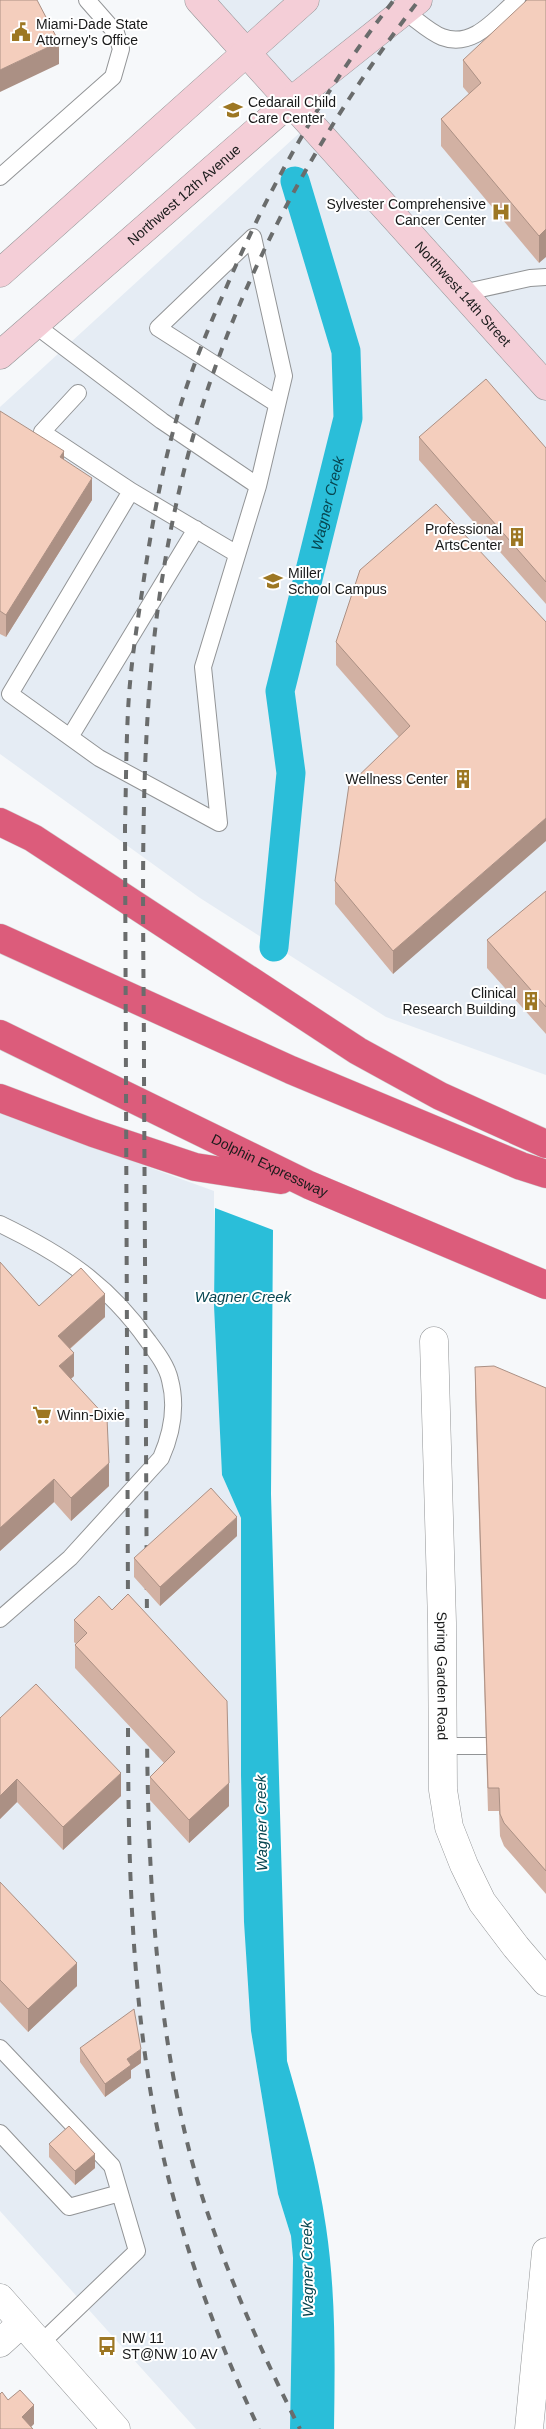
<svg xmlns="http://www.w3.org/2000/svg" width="546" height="2429" font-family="Arial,sans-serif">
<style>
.built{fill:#e5ecf4}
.water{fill:#2abed9}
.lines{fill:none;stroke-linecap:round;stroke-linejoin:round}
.canal{stroke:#2abed9;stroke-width:29}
.service-casing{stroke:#929496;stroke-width:18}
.minor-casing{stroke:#929496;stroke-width:29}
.tertiary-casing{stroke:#929496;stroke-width:29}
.secondary-casing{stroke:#929496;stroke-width:29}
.motorway-casing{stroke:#d1d1d1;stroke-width:29}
.service{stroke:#fff;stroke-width:16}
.minor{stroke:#fff;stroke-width:28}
.tertiary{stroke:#fff;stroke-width:28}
.secondary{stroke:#f4ced7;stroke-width:28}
.motorway{stroke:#dc5c7b;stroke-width:28}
.rail{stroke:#6a6c6c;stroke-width:4;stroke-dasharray:9 9;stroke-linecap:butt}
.wall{fill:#d2b1a3}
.shaded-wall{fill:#ab9084}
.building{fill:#f4cebd;stroke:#ab9084}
.labels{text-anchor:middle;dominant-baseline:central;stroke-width:4;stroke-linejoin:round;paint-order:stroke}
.poi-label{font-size:14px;fill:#191a1a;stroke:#fff;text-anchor:start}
.street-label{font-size:14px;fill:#191a1a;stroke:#fff}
.water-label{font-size:15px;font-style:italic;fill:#074651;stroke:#fff}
</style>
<rect width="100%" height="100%" fill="#f6f8fa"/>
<path class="built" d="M197,0H546V1075L386,1017L200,898L0,754V407L306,127Z
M0,1113L214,1191V1306L222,1475L241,1518V1775L251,2031L278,2194L291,2236L293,2257L290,2429H196L0,2211Z"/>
<path class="water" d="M215,1208L273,1230L271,1494L287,2061C303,2116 318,2171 326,2227C336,2294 335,2362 334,2429H290L293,2258L291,2236L278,2194L251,2031L244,1922L241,1775V1518L222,1475L214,1306Z"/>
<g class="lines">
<path class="canal" id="s1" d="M274,947L291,773L280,691L348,418L346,351L295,181"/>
<g class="service-casing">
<path id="service" d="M404,11C416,19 429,32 442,37C473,49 496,18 517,0
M0,177L113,77L121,49L116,33L87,0
M462,293L530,278L546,277
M35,325L162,421L258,486L203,667L219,823L99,758L10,694L131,491L42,432L78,393
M258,486L284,376L253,237L158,328L277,404
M131,491L237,554
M70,737L196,529
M0,1224C62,1254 108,1284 148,1341C157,1353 167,1366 170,1380C177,1407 172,1433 161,1458L70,1558L0,1619
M442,1746H486
M0,2048L112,2166L137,2251L40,2344
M0,2133L69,2207L120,2193"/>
</g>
<g class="minor-casing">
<g id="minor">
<path id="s2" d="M434,1341L442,1623L443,1790L449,1827L464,1865L482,1902L516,1947L546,1982"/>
<path d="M0,2343L22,2323"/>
</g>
</g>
<g class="tertiary-casing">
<path id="tertiary" d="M0,2298L116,2429
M529,2429L546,2252"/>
</g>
<g class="secondary-casing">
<g id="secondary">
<path id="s3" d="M199,0L546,386"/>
<path d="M0,273L305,0"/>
<path id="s4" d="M0,355L290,102L418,0"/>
</g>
</g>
<g class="motorway-casing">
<g id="motorway">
<path d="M0,822L33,838L358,1051L440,1096L546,1144"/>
<path d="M0,938L291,1070L521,1166L546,1174"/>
<path id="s5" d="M0,1034L309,1185L546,1285"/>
<path d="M0,1098L93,1133L195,1167L281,1180"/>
</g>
</g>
<use href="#service" class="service"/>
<use href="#minor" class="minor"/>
<use href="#tertiary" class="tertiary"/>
<use href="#secondary" class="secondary"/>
<use href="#motorway" class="motorway"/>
<path class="rail" d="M128,1607L125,827C126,789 126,750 128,711C130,671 136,631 142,592C151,529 162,465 181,404C193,365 209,326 226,288C270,185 325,88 394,0
M147,1626C146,1443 145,1259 144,1075C144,937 139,797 152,659C160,576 176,490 201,410C247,262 325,122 419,0
M128,1710C128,1842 130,1976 153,2106C173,2218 211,2327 259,2429
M147,1731C148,1882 157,2051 202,2196C228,2277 262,2354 300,2429"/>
</g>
<path class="wall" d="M546,0L539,263L441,146V119L469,94L463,87V60Z
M0,411L64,460L92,500L6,637L0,634Z
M419,437L546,448V604L419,460Z
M546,622L393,974L335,904V881L399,737L336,665V642Z
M546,891V1034L487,968V940Z
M0,1262L39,1306L105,1317L70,1349L74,1376L71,1379L109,1486L71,1521L54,1502L0,1551Z
M475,1367L546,1388V1894L504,1846L500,1836L499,1811H488L475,1390Z
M237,1536L160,1606L134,1577V1558Z
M99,1596L229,1806L189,1843L150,1800V1777L164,1763L75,1668V1645L76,1644L74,1642V1620Z
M0,1718L121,1796L63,1850L17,1802L0,1819Z
M0,1882L77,1986L28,2032L0,2002Z
M80,2048L141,2063L131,2070V2078L105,2097L80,2062Z
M49,2144L95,2168L75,2185L49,2157Z"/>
<path class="shaded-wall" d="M59,42V64L0,92V70Z
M546,229V257L539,263V236Z
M64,451V474L60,457Z
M92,478V500L6,637V615Z
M546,818V841L393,974V951Z
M105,1294V1317L58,1359V1336Z
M74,1353V1376L59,1389V1366Z
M109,1463V1486L71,1521V1498Z
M54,1479V1502L0,1551V1528Z
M237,1517V1536L160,1606V1587Z
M121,1773V1796L63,1850V1827Z
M17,1779V1802L0,1819V1796Z
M229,1783V1806L189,1843V1820Z
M77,1963V1986L28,2032V2009Z
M141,2049V2063L131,2070V2078L105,2097V2084L127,2059Z
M95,2154V2168L75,2185V2171Z
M34,2405V2424L29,2429L22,2417Z"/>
<path class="building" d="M0,0H37L59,42L0,70Z
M527,0H546V229L539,236L441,119L481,83L463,60Z
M486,379L546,448V582L419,437Z
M0,411L64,451L60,457L92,478L6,615L0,611Z
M436,504L546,622V818L393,951L335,881L349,785L410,726L336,642L360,570Z
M546,891V1007L487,940Z
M0,1262L39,1306L81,1268L105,1294L58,1336L74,1353L59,1366L107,1418L109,1463L71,1498L54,1479L0,1528Z
M494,1366L546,1388V1871L504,1823L500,1814L499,1788H488L475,1367Z
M211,1488L237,1517L160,1587L134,1558Z
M128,1594L227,1701L229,1783L189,1820L150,1777L175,1752L75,1645L87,1633L74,1620L99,1596L112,1610Z
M36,1684L121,1773L63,1827L17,1779L0,1796V1718Z
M0,1882L77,1963L28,2009L0,1980Z
M134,2009L141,2049L127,2059L131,2065L105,2084L80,2048Z
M69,2126L95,2154L75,2171L49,2144Z
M20,2390L34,2405L22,2417L33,2429H0V2394L2,2392L8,2400Z"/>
<defs>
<g id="civic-bare" transform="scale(1.5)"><path d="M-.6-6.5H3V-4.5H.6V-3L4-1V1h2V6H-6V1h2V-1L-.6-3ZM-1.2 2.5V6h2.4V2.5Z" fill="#9d7723" stroke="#fff" stroke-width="2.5" paint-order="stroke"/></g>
<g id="school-bare" transform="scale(1.5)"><path d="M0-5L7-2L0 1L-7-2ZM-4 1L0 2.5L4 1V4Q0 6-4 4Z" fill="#9d7723" stroke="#fff" stroke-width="2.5" paint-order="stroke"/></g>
<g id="hospital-bare" transform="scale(1.5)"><path d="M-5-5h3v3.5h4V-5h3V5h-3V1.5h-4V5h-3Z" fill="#9d7723" stroke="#fff" stroke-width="2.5" paint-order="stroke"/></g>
<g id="building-bare" transform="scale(1.5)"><path d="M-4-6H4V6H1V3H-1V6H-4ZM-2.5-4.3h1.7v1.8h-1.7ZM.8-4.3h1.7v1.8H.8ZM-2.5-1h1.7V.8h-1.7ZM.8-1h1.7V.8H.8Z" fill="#9d7723" stroke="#fff" stroke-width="2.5" paint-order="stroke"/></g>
<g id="university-bare" transform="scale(1.5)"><path d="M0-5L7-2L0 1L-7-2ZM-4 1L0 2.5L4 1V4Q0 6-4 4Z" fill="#9d7723" stroke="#fff" stroke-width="2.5" paint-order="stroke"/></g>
<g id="supermarket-bare" transform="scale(1.5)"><path d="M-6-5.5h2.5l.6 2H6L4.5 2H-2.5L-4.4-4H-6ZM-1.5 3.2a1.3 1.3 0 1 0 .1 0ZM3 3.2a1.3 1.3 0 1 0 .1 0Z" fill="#9d7723" stroke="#fff" stroke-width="2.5" paint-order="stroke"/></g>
<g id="bus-bare" transform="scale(1.5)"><path d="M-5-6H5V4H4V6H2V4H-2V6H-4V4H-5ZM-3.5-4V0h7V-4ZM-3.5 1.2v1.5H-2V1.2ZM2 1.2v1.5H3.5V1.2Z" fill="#9d7723" stroke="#fff" stroke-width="2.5" paint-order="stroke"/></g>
</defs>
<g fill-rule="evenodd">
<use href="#civic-bare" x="21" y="32"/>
<use href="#school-bare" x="233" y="110"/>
<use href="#hospital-bare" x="501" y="212"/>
<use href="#building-bare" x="517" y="537"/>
<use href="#university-bare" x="273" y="581"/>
<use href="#building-bare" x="463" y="779"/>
<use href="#building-bare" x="531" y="1001"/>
<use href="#supermarket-bare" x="42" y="1415"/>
<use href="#bus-bare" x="107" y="2346"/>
</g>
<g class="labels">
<g class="poi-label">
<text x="36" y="24">Miami-Dade State<tspan x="36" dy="16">Attorney's Office</tspan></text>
<text x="248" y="102">Cedarail Child<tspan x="248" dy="16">Care Center</tspan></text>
<text x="486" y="204" text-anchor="end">Sylvester Comprehensive<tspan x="486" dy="16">Cancer Center</tspan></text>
<text x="502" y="529" text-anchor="end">Professional<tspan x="502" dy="16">ArtsCenter</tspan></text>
<text x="288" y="573">Miller<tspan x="288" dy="16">School Campus</tspan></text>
<text x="448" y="779" text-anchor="end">Wellness Center</text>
<text x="516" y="993" text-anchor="end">Clinical<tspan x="516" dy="16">Research Building</tspan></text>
<text x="57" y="1415">Winn-Dixie</text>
<text x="122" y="2338">NW 11<tspan x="122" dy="16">ST@NW 10 AV</tspan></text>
</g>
<g class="street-label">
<text stroke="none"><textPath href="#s4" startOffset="244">Northwest 12th Avenue</textPath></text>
<text stroke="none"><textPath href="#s3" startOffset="395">Northwest 14th Street</textPath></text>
<text stroke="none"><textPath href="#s5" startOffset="300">Dolphin Expressway</textPath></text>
<text stroke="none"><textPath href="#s2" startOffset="335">Spring Garden Road</textPath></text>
</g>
<g class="water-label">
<text stroke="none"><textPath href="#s1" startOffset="451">Wagner Creek</textPath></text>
<text x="243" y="1296">Wagner Creek</text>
<text transform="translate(261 1823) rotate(-91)">Wagner Creek</text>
<text transform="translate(307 2269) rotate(-91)">Wagner Creek</text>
</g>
</g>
</svg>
